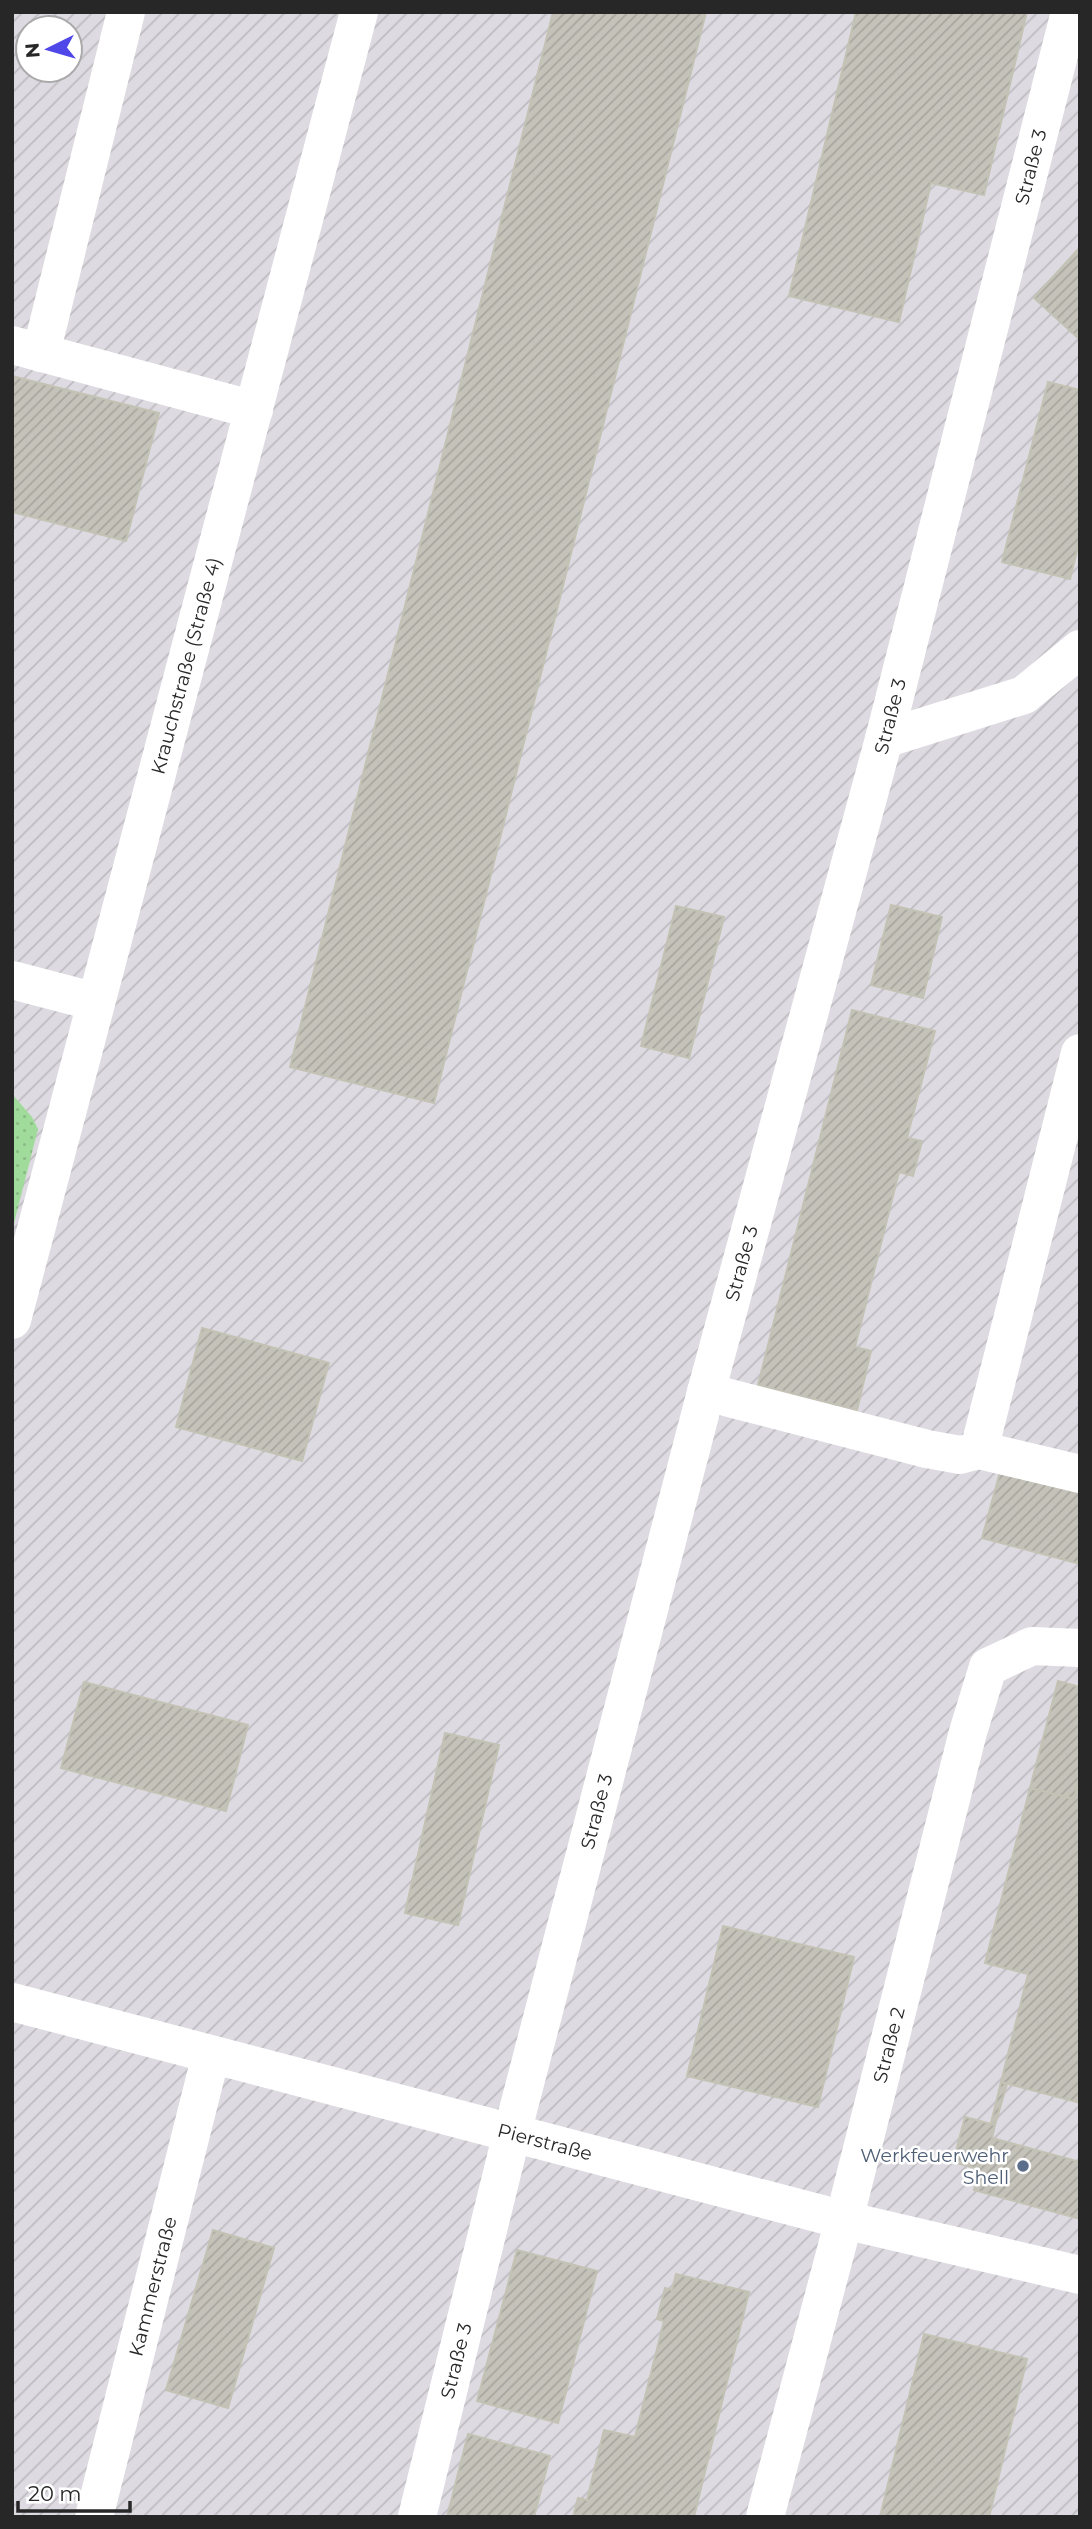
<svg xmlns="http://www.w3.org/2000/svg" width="1092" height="2529" font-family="Montserrat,sans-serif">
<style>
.industrial{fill:url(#industrial-furrows);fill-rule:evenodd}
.grass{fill:url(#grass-dots)}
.building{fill:url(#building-hatch);stroke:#c3c2b4;stroke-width:2}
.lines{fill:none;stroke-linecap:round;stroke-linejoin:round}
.minor{stroke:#fff;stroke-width:38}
.service-dot{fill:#5c6f8a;stroke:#fff;stroke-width:2.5}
.labels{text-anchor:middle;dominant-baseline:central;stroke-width:5;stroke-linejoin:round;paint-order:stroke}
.street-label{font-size:19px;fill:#272727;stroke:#fff}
.service-label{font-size:19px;fill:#4e5e75;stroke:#fff;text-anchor:end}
</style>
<defs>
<pattern id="industrial-furrows" width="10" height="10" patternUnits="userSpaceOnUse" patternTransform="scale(1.75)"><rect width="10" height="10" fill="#dedae1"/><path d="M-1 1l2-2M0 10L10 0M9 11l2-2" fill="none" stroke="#bebbc1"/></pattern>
<pattern id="grass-dots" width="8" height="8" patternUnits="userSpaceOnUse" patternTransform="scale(1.75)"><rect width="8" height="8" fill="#a1db9b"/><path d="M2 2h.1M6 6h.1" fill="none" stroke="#8bbc86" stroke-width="1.8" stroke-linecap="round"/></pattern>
<pattern id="building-hatch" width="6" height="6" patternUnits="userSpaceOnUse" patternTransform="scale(1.75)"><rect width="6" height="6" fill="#c4c2b9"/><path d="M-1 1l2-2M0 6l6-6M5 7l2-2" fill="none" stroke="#a8a79f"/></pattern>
</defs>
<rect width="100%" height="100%" fill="#e9e6da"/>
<path class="industrial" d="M12,12H1080V2517H12ZM28,28H70V70H28Z"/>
<path class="grass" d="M12,1094L32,1117L38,1129L12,1231Z"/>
<path class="building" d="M553,12H706L434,1103L290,1067Z
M856,12H1027L984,195L931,183L899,322L789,296Z
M1080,247V340L1034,298Z
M12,376L159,413L126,541L12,512Z
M1048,382L1080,390V539L1070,579L1002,562Z
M891,905L942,917L923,998L871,985Z
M676,906L724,917L689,1058L641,1046Z
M852,1010L935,1031L907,1138L922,1141L913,1176L899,1172L855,1347L871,1351L857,1410L758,1385Z
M202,1328L329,1363L302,1461L176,1427Z
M1000,1472L1080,1493V1564L982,1538Z
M1058,1681L1080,1687V1777L1074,1799L1030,1788Z
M84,1682L248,1725L226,1811L61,1768Z
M445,1733L499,1745L458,1925L405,1913Z
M1080,1777V2103L1001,2082L1028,1974L985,1963L1030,1788L1074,1799Z
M723,1926L854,1957L818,2107L687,2076Z
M1001,2082L1007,2084L995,2125L991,2123Z
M965,2117L995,2125L992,2138L1080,2162V2219L974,2190L979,2169L953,2162Z
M213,2230L274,2248L228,2408L166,2390Z
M517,2250L597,2271L558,2423L477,2401Z
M676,2274L749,2292L694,2517H573L578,2498L587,2500L604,2430L635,2437L664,2321L657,2319L665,2288L672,2290Z
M924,2334L1027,2359L989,2517H880Z
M468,2434L550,2456L534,2517H447Z"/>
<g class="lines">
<g class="minor">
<path d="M12,345L254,410"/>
<path d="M41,353L126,12"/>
<path d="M884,739L1024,695L1080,649"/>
<path d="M12,980L96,1002"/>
<path id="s1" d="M12,1320L359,12"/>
<path d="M706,1392L927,1449L960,1455L979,1450L1080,1053"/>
<path d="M979,1450L1080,1474"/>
<path id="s2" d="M12,2002L844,2220L1080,2275"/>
<path id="s3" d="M94,2517L211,2055"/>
<path id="s4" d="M417,2517L512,2133L706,1392L884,739L1070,12"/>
<path id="s5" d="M765,2517L844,2220L968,1732L988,1667L1032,1646L1080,1648"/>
</g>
</g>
<circle class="service-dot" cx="1023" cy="2166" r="7"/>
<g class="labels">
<g class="street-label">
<text stroke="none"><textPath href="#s4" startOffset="2429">Straße 3</textPath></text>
<text stroke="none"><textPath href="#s1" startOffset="677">Krauchstraße (Straße 4)</textPath></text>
<text stroke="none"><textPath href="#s4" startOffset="1862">Straße 3</textPath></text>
<text stroke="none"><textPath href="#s4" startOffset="1295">Straße 3</textPath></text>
<text stroke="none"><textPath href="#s4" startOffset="728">Straße 3</textPath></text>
<text stroke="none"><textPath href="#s5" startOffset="488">Straße 2</textPath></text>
<text stroke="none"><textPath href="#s2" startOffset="551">Pierstraße</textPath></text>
<text stroke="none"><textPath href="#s3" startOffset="238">Kammerstraße</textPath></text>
<text stroke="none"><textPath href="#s4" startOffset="161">Straße 3</textPath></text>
</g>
<g class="service-label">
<text x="1009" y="2155">Werkfeuerwehr<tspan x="1009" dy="22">Shell</tspan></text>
</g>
</g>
<rect width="1092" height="2529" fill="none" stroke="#272727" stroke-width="28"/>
<g transform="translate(49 49) rotate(265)"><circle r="33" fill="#ffffff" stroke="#a9a9a9" stroke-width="2"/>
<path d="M0-5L12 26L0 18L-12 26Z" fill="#4f47e8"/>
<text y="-10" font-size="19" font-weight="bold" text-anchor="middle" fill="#272727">N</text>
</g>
<path d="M18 2501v10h112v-10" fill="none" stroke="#272727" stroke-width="3.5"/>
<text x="28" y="2501" font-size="21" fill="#272727" stroke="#ffffff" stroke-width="5" paint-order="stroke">20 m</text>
</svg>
